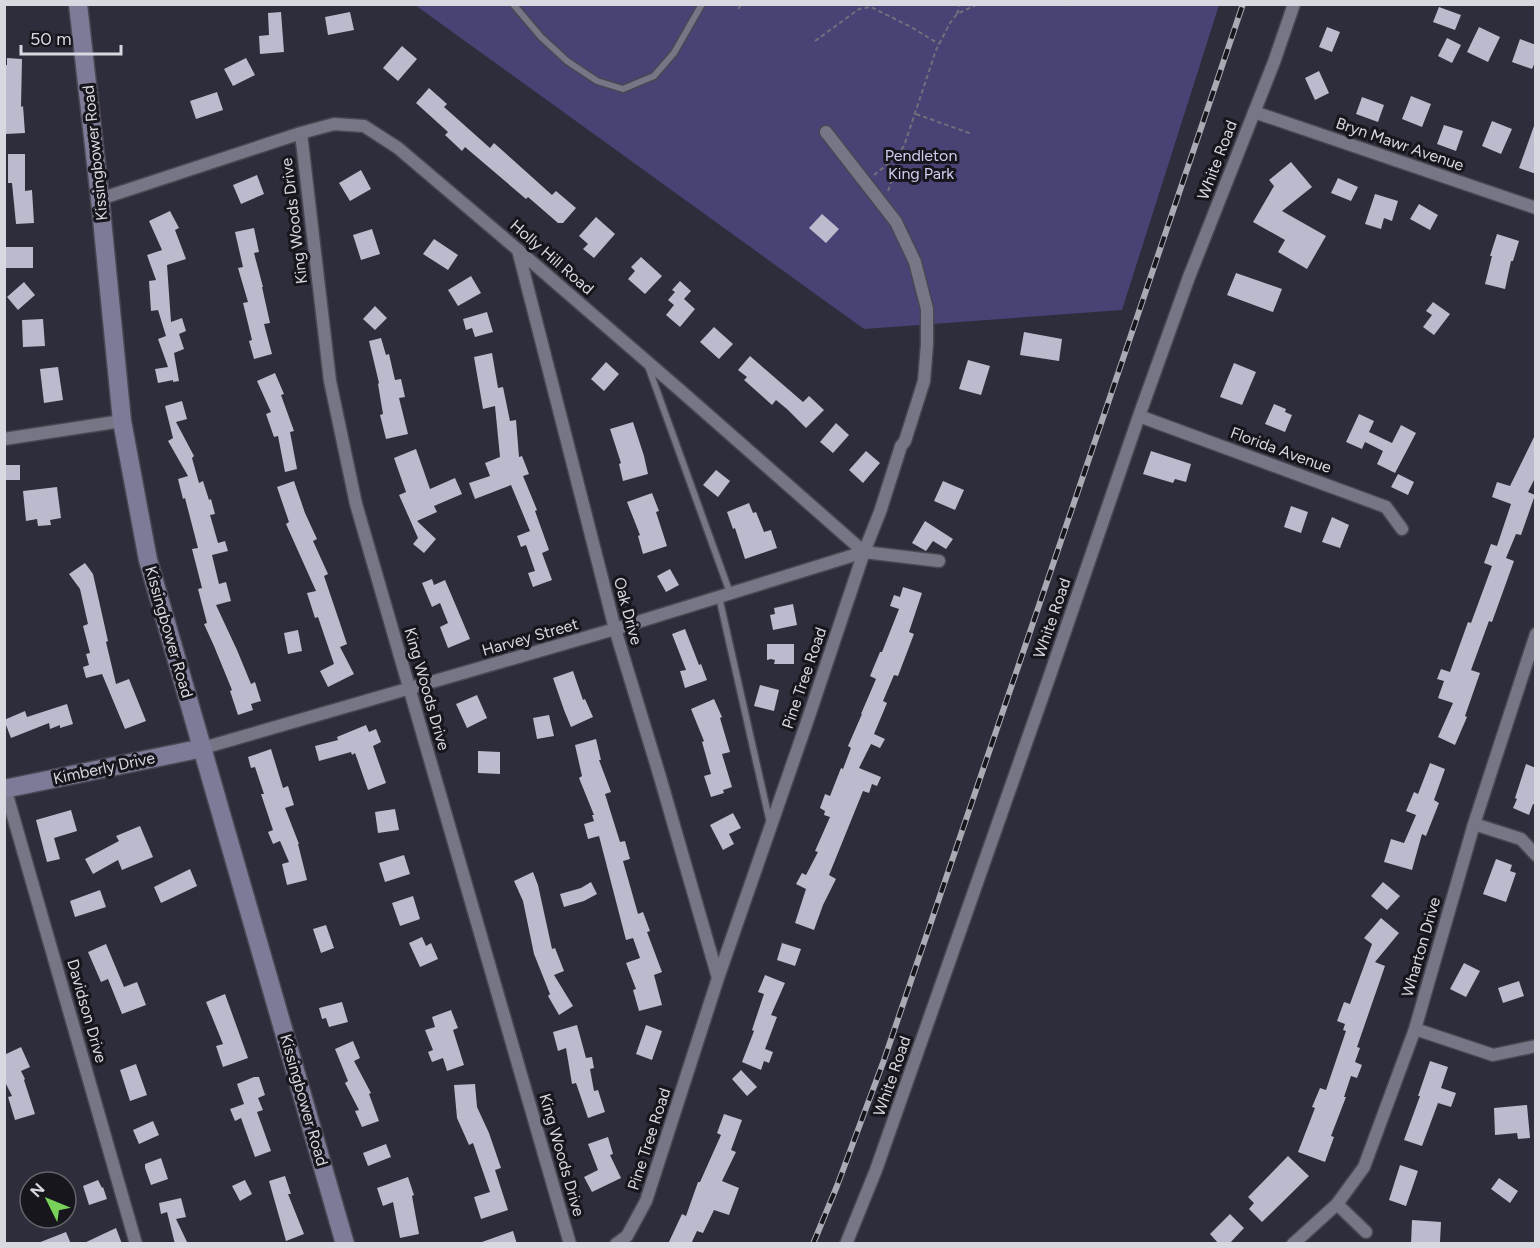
<svg xmlns="http://www.w3.org/2000/svg" width="1540" height="1248" font-family="Figtree,sans-serif">
<style>
.green{fill:#494275}
.building{fill:#bcbbcd}
.lines{fill:none;stroke-linecap:round;stroke-linejoin:round}
.lane-casing{stroke:#484853;stroke-width:9}
.street-casing{stroke:#484853;stroke-width:15}
.secondary-casing{stroke:#484853;stroke-width:21}
.path{stroke:#706f7b;stroke-width:2;stroke-dasharray:4.5 3;stroke-linecap:butt}
.lane{stroke:#777686;stroke-width:6}
.street{stroke:#777686;stroke-width:12}
.secondary{stroke:#7e7b99;stroke-width:18}
.rail-casing{stroke:#aaaab5;stroke-width:6}
.rail{stroke:#16161c;stroke-width:4;stroke-dasharray:11;stroke-linecap:butt}
.labels{text-anchor:middle;dominant-baseline:central;stroke-width:6;stroke-linejoin:round;paint-order:stroke}
.street-label{font-size:16px;fill:#d8d8e1;stroke:#16161c}
.park-label{font-size:16px;fill:#d1cef2;stroke:#16161c}
</style>
<rect width="100%" height="100%" fill="#2e2d3b"/>
<path class="green" d="M415,5H1219L1122,310L864,329Z"/>
<path class="building" d="M1439,7L1461,15L1455,30L1433,22Z
M281,12L284,52L260,54L259,36L269,35L268,13Z
M350,12L354,30L328,35L325,17Z
M1327,27L1340,32L1332,52L1319,47Z
M1479,27L1500,37L1488,62L1467,52Z
M1447,38L1461,45L1452,63L1438,56Z
M1520,39L1536,45V60L1532,69L1512,62Z
M402,46L417,59L398,81L383,68Z
M7,58L22,59L21,107L23,106L25,133L6,134L4,122V65H7Z
M246,58L255,75L233,86L224,69Z
M1319,71L1329,93L1315,100L1305,78Z
M429,88L447,104L444,107L490,148L494,143L552,195L556,191L576,208L563,223H558L528,197L526,199L465,147L462,151L445,135L448,132L416,103Z
M217,92L223,110L196,119L190,101Z
M1411,96L1431,104L1422,127L1402,119Z
M1362,97L1384,105L1378,122L1356,114Z
M1492,121L1512,129L1501,154L1482,146Z
M1444,125L1463,131L1456,151L1437,144Z
M1534,126H1536V174L1519,168Z
M8,154H25V191L32,190L34,223L16,224L12,183H8Z
M1291,162L1312,187L1282,211L1326,236L1307,269L1278,252L1285,240L1253,222L1274,186L1269,180Z
M361,170L371,189L350,201L339,183Z
M257,175L264,194L241,204L233,185Z
M1338,178L1358,187L1351,201L1331,193Z
M1375,194L1398,201L1392,221L1384,218L1381,229L1365,224Z
M1419,204L1438,215L1430,230L1410,219Z
M170,211L179,228L175,230L186,259L167,265L171,322L182,318L186,331L179,334L184,349L174,353L179,381L173,382V380L158,383L155,369L168,367L158,339L166,336L158,310L151,311L149,281L156,280L147,255L162,250L149,221Z
M822,214L839,229L826,243L809,228Z
M596,217L615,234L594,258L583,249L588,244L579,236Z
M254,228L259,252L254,253L263,287H262L270,323L264,324L272,354L254,359L249,341L252,340L243,303L248,302L238,268L243,267L235,232Z
M372,229L380,254L361,260L353,235Z
M1497,234L1519,241L1513,261H1511L1505,289L1485,284L1492,256H1490Z
M434,239L458,255L448,270L423,254Z
M4,247H33V268H4Z
M641,257L662,276L645,294L628,279L635,271L631,267Z
M1236,273L1282,289L1273,312L1227,295Z
M471,276L481,293L458,306L448,290Z
M680,281L691,291L684,299L695,309L680,327L666,315L674,305L668,300L675,292L672,290Z
M24,282L35,295L18,310L7,297Z
M1433,302L1450,314L1434,335L1423,327L1432,315L1426,311Z
M375,306L387,318L375,330L363,319Z
M487,312L493,332L475,337L472,328L466,330L463,319Z
M43,319L45,346L23,347L22,320Z
M714,327L733,344L719,359L700,342Z
M1024,332L1062,339L1059,361L1020,355Z
M381,338L386,355L389,354L395,380L401,379L405,397L399,398L408,434L386,439L380,415L383,414L378,384L379,383L369,341Z
M492,353L498,388L503,387L510,421L516,420L519,457L522,456L529,474L523,476L537,510L535,511L549,550L542,553L552,580L533,587L528,573L535,571L526,545L521,547L517,536L530,531L511,485L475,499L469,483L490,476L485,463L500,457L495,406L483,409L474,357Z
M750,356L803,402L809,396L824,410L806,428L787,409L776,400L772,405L744,380L747,377L738,370Z
M968,360L990,366L981,395L959,389Z
M606,362L619,374L604,391L591,379Z
M1234,363L1256,372L1242,405L1220,397Z
M58,367L63,400L44,403L40,369Z
M275,373L284,394L281,395L294,431L290,432L297,469L285,472L278,436L274,437L266,414L271,412L257,381Z
M182,401L187,419L176,422L194,456L192,458L199,483L203,481L209,500L211,499L215,514L210,515L218,543L225,541L228,551L212,555L219,584L226,582L231,601L216,605L237,650L251,684L255,682L261,701L251,704L253,710L238,715L230,691L232,690L214,646L204,624L207,623L198,589L202,588L192,549L198,548L185,498L183,499L178,479L188,476L168,441L173,438L165,406Z
M1274,404L1286,409L1285,412L1292,415L1285,432L1265,424Z
M1359,414L1374,421L1369,432L1392,443L1401,425L1416,433L1395,473L1377,464L1383,451L1365,442L1362,449L1346,442Z
M633,422L644,456L648,474L623,481L619,464L621,463L610,429Z
M836,423L849,435L833,453L820,442Z
M1536,433V476L1528,492L1535,495L1521,535L1516,534L1506,558L1514,561L1492,622L1489,621L1471,670L1480,673L1465,716L1467,717L1455,745L1438,737L1453,703L1438,698L1444,681L1437,679L1441,669L1450,672L1468,622L1471,623L1492,566L1484,563L1491,544L1497,546L1511,504L1492,497L1497,482L1510,486Z
M416,449L430,489L455,478L462,494L434,506L437,512L417,521L436,539L424,553L413,544L418,538L399,495L406,492L394,458Z
M866,451L880,463L863,483L849,470Z
M1151,451L1191,464L1186,482L1175,479L1173,483L1143,474Z
M4,465H20V480H4Z
M716,470L730,481L718,497L703,485Z
M1398,474L1414,482L1408,495L1391,487Z
M294,481L305,513L317,539L313,541L328,574L324,576L347,644L340,647L354,674L328,687L320,671L334,664L318,617L315,618L307,593L316,591L286,524L289,522L277,487Z
M943,481L964,490L955,510L934,501Z
M57,487L61,518L50,520L51,525L38,526L37,519L26,521L23,491Z
M652,493L659,511L656,512L667,546L643,554L638,536L640,535L627,502Z
M749,503L753,513L756,512L764,532L771,530L777,548L745,559L735,528L733,529L727,512Z
M1291,506L1308,512L1301,533L1284,527Z
M1332,517L1349,525L1340,548L1322,542Z
M925,521L953,539L946,549L933,541L926,551L912,543Z
M85,563L93,574L108,641L106,642L116,684L129,679L146,721L125,729L102,674L86,678L83,667L89,665L86,654L90,653L83,626L88,624L80,589L69,574Z
M670,569L679,585L666,592L657,576Z
M432,579L434,585L445,580L470,639L448,648L440,627L448,623L440,603L432,607L422,583Z
M903,587L922,593L909,632L914,634L898,676L894,675L883,701L887,703L874,734L885,739L880,748L871,744L859,768L881,777L877,786L872,784L869,793L863,791L829,875L836,879L823,905L814,930L795,923L806,889L796,884L802,873L806,875L818,852L815,851L830,817L824,815L825,811L820,808L825,794L830,796L841,768L843,769L851,748L848,746L862,714H861L876,679L870,676L880,652H882L899,609L890,606L894,595L900,597Z
M793,604L797,625L773,630L770,615L775,614L774,608Z
M685,629L699,665L701,664L707,680L685,688L680,671L686,670L672,634Z
M298,630L302,651L288,654L284,633Z
M767,644H794V664H774L775,660L771,659L767,660Z
M573,671L583,700L585,699L593,717L571,727L564,710L553,678Z
M760,685L779,690L774,711L754,706Z
M477,695L487,718L467,728L456,704Z
M714,699L722,717L720,718L730,752L722,754L732,787L723,790L724,793L711,797L704,776L711,774L702,742L704,741L691,709Z
M67,704L73,724L60,728V725L50,729L49,723L11,738L4,720L25,711L27,717Z
M549,715L554,736L537,739L533,718Z
M366,725L369,732L376,729L381,742L373,746L386,783L368,790L355,753L352,755L351,752L319,761L315,746L338,740L337,737Z
M596,739L601,760H599L611,792L605,794L620,842L625,841L630,859L623,861L638,914L643,912L650,931L647,932L662,972L654,975L662,1005L639,1011L633,990L636,989L626,963L640,958L633,938L626,940L599,836L588,839L584,824L594,821L592,815H594L579,778L582,776L575,745Z
M271,749L283,788L288,786L294,805L285,808L299,844H298L307,880L287,885L282,864L289,862L280,841L273,844L268,832L273,830L261,794H264L255,767L251,768L248,757Z
M478,751L500,752V774L478,773Z
M1430,763L1445,769L1434,800L1439,803L1426,836L1422,834L1412,870L1384,862L1391,839L1404,843L1416,815L1406,811L1414,792L1418,794Z
M1526,764L1536,768V805L1533,804L1529,815L1513,808L1517,799L1515,798Z
M395,809L399,830L378,833L375,812Z
M71,810L77,831L54,838L60,859L47,862L36,820Z
M733,813L741,828L729,834L734,844L723,850L710,825Z
M140,826L153,857L122,870L118,860L93,874L85,859L119,841L116,836Z
M404,855L410,874L385,882L379,863Z
M1496,859L1512,865L1510,871L1516,873L1506,902L1483,894Z
M190,869L197,886L161,903L154,887Z
M533,872L538,885L552,949L555,948L564,971L554,975L573,1006L559,1015L548,996L550,994L534,954L523,901L514,881Z
M591,882L597,894L584,901L564,907L560,894L581,888Z
M1383,882L1400,896L1387,910L1371,896Z
M100,890L106,907L75,917L70,901Z
M413,896L420,919L400,926L392,903Z
M1381,918L1399,933L1375,962L1385,966L1357,1047L1360,1048L1355,1062L1362,1065L1357,1078L1351,1076L1344,1097H1346L1331,1136L1334,1137L1325,1162L1298,1152L1315,1108L1312,1107L1320,1088L1326,1090L1346,1031L1343,1030L1345,1024L1337,1021L1344,1002L1350,1004L1372,944L1364,938Z
M326,925L334,948L321,953L313,929Z
M422,937L426,946L431,943L438,959L420,967L409,943Z
M782,943L801,949L795,966L777,960Z
M106,944L124,987L137,982L146,1005L122,1014L108,979L101,982L88,952Z
M1464,963L1480,971L1466,997L1450,989Z
M765,975L785,983L771,1015L777,1017L765,1049L773,1052L769,1063L764,1061L761,1070L742,1062L754,1031L752,1030L764,994L758,992Z
M1519,981L1524,996L1503,1003L1498,988Z
M225,994L248,1058L223,1067L216,1046L223,1044L206,1002Z
M342,1002L348,1022L329,1027L326,1018L322,1019L319,1008Z
M451,1010L458,1028L453,1030L464,1065L447,1071L443,1058L432,1062L428,1052L433,1050L425,1030L435,1027L432,1017Z
M577,1025L586,1058L592,1057L594,1068L590,1069L594,1091L598,1090L605,1112L588,1118L576,1083L572,1084L566,1048L558,1051L553,1032Z
M646,1025L662,1031L652,1060L636,1054Z
M353,1041L360,1058L354,1061L371,1093L369,1094L379,1121L362,1127L355,1111L359,1110L345,1083L348,1081L335,1049Z
M21,1047L30,1067L21,1071L25,1079L24,1080L35,1114L15,1120L8,1097L12,1096L4,1080V1055Z
M1430,1061L1448,1067L1441,1088L1456,1093L1451,1107L1438,1103L1422,1146L1404,1140L1420,1096H1418Z
M136,1064L147,1095L130,1101L120,1070Z
M741,1070L757,1087L747,1096L732,1079Z
M254,1077H259L265,1095L258,1098L263,1110L257,1112L271,1151L255,1157L241,1118L235,1121L230,1109L244,1104L237,1084Z
M475,1084L477,1107L489,1133L501,1168L495,1170L508,1210L481,1219L474,1197L490,1192L473,1143L469,1145L457,1118L454,1085Z
M1527,1105L1530,1138L1518,1139L1517,1133L1495,1135L1494,1108Z
M724,1114L742,1120L731,1150L736,1152L722,1181L739,1188L729,1215L714,1210L703,1233L697,1231L691,1244H668L682,1214L686,1216L698,1182H700L721,1135L717,1133Z
M153,1121L159,1135L139,1144L133,1130Z
M608,1137L613,1154L610,1155L621,1178L592,1192L584,1177L598,1170L588,1144Z
M386,1144L391,1157L368,1166L363,1153Z
M1288,1156L1309,1176L1262,1222L1249,1209L1254,1203L1248,1197Z
M161,1158L168,1179L151,1185L145,1168V1164Z
M1400,1165L1418,1171L1406,1206L1389,1200Z
M285,1176L291,1194H288L304,1234L286,1241L269,1181Z
M408,1177L414,1195L412,1196L419,1234L400,1238L393,1202L383,1206L377,1188Z
M1499,1178L1518,1191L1510,1203L1491,1189Z
M98,1180L102,1188L103,1187L107,1199L89,1205L83,1186Z
M245,1180L252,1194L240,1201L232,1186Z
M181,1198L186,1217L176,1219L188,1244H175L167,1212L161,1214L159,1203Z
M1230,1214L1244,1228L1229,1244H1219L1210,1234Z
M1412,1220L1441,1222L1440,1242L1411,1244Z
M116,1228L122,1244H82Z
M513,1231L517,1244H482V1242Z
M66,1232L71,1244H38V1243Z"/>
<g class="lines">
<g class="lane-casing">
<path id="lane" d="M513,4L541,37L567,61L597,81L623,89L654,76L674,53L702,4
M648,366L730,593
M719,597L770,823"/>
</g>
<g class="street-casing">
<path id="street" d="M1254,112L1536,208
M301,133L330,381L356,504L570,1244
M100,199L301,133L334,124L364,126L398,148L518,250L681,391L864,552L939,561
M518,250L615,629L660,777L718,978
M1139,416L1386,507L1402,529
M4,439L122,421
M203,748L615,629L864,552
M5,788L136,1244
M1474,824L1521,839L1536,855
M1415,1029L1493,1055L1536,1046
M1337,1204L1366,1232
M616,1244L627,1236L646,1201L718,978L808,719L864,552L880,512L901,446L905,441L924,381L927,344V309L915,262L896,222L826,132
M846,1244L876,1170L1049,678L1139,416L1189,277L1274,62L1294,4
M1293,1244L1337,1204L1364,1167L1415,1029L1474,824L1536,634"/>
</g>
<g class="secondary-casing">
<path id="secondary" d="M78,4L100,199L122,421L148,560L345,1244
M4,789L203,748"/>
</g>
<path class="path" d="M1061,4L1066,6L1069,4
M738,9L742,4
M957,14L960,4
M815,41L859,9L871,7L911,27L939,44
M916,114L972,134
M874,175L893,160L904,146L936,50L950,23L957,14L978,4
M888,191L903,149"/>
<use href="#lane" class="lane"/>
<use href="#street" class="street"/>
<use href="#secondary" class="secondary"/>
<g class="rail-casing">
<path id="rail" d="M813,1244L837,1186L884,1060L1108,403L1243,4"/>
</g>
<use href="#rail" class="rail"/>
</g>
<g class="labels">
<g class="street-label">
<text transform="translate(1400 144) rotate(19)">Bryn Mawr Avenue</text>
<text transform="translate(95 153) rotate(-96)">Kissingbower Road</text>
<text transform="translate(1217 160) rotate(-69)">White Road</text>
<text transform="translate(294 221) rotate(-97)">King Woods Drive</text>
<text transform="translate(552 257) rotate(41)">Holly Hill Road</text>
<text transform="translate(1281 450) rotate(20)">Florida Avenue</text>
<text transform="translate(628 611) rotate(75)">Oak Drive</text>
<text transform="translate(1052 618) rotate(-71)">White Road</text>
<text transform="translate(169 632) rotate(74)">Kissingbower Road</text>
<text transform="translate(530 637) rotate(-16)">Harvey Street</text>
<text transform="translate(804 678) rotate(-71)">Pine Tree Road</text>
<text transform="translate(427 689) rotate(74)">King Woods Drive</text>
<text transform="translate(104 768) rotate(-12)">Kimberly Drive</text>
<text transform="translate(1421 947) rotate(-74)">Wharton Drive</text>
<text transform="translate(87 1011) rotate(74)">Davidson Drive</text>
<text transform="translate(892 1076) rotate(-71)">White Road</text>
<text transform="translate(304 1100) rotate(74)">Kissingbower Road</text>
<text transform="translate(649 1139) rotate(-72)">Pine Tree Road</text>
<text transform="translate(562 1155) rotate(74)">King Woods Drive</text>
</g>
<g class="park-label">
<text x="921" y="155">Pendleton<tspan x="921" dy="18">King Park</tspan></text>
</g>
</g>
<rect width="1540" height="1248" fill="none" stroke="#d8d8e1" stroke-width="12"/>
<g transform="translate(48 1200) rotate(313)"><circle r="28" fill="#16161c" stroke="#64646b" stroke-width="1.5"/>
<path d="M0-4.5L10 22L0 15L-10 22Z" fill="#78d158"/>
<text y="-9" font-size="16" font-weight="bold" text-anchor="middle" fill="#d8d8e1">N</text>
</g>
<path d="M21 45v9h100v-9" fill="none" stroke="#d8d8e1" stroke-width="3"/>
<text x="30" y="45" font-size="18" fill="#d8d8e1" stroke="#16161c" stroke-width="4.5" paint-order="stroke">50 m</text>
</svg>
